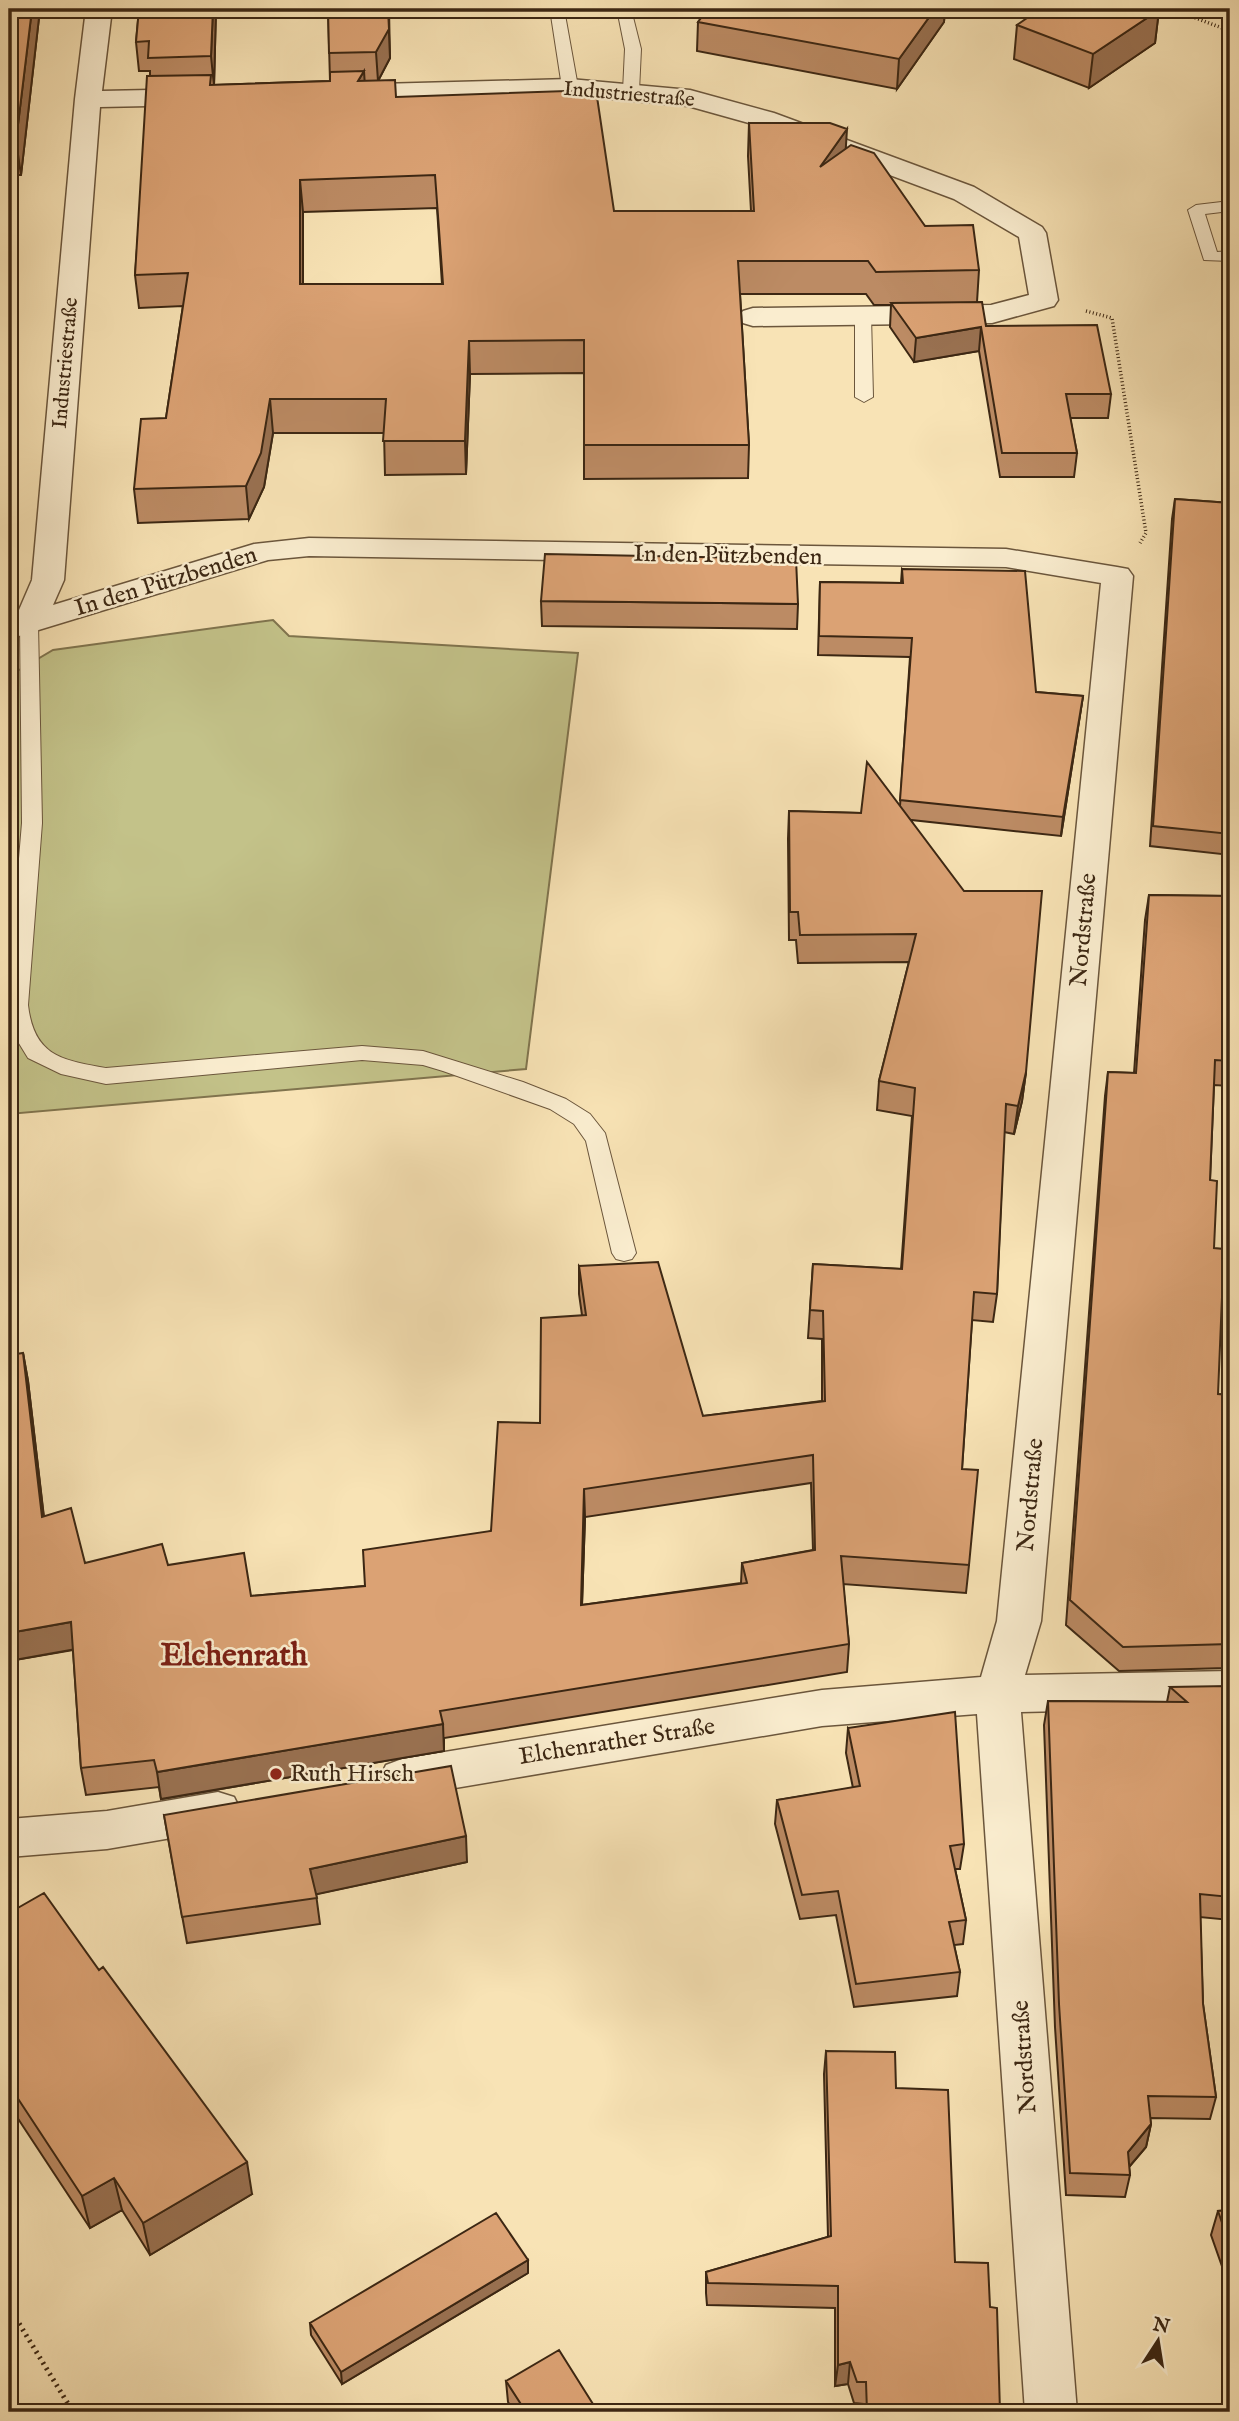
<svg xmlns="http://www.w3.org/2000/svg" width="1239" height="2421" font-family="'IM FELL English',serif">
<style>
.green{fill:#c3c289;stroke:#80744e;stroke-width:2}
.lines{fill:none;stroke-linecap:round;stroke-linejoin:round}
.lane-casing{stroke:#6b563c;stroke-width:2}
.street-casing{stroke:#6b563c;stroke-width:3}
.path-far1{stroke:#3c2713;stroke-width:3.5;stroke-dasharray:1 2.5;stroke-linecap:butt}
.path{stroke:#3c2713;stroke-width:5;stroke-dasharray:2 4.5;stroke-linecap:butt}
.lane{fill:#faedcf;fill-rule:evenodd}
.street{fill:#faedcf;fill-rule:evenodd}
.wall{fill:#bc8b64;stroke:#3c2713;stroke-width:2;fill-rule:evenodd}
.shaded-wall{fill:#997151;stroke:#3c2713;stroke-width:2}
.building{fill:#dba274;stroke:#3c2713;stroke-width:2;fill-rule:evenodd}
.poi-dot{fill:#8f2418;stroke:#faedcf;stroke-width:2.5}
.labels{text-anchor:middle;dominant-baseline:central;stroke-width:5;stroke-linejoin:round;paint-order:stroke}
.far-street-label{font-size:21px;fill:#3c2713;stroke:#faedcf}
.street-label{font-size:24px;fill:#3c2713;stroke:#faedcf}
.poi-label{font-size:24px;fill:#3c2713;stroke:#faedcf;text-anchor:start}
.district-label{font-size:32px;font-weight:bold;fill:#7a1f14;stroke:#faedcf}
</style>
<rect width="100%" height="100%" fill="#f8e3b5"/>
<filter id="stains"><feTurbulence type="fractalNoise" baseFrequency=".00286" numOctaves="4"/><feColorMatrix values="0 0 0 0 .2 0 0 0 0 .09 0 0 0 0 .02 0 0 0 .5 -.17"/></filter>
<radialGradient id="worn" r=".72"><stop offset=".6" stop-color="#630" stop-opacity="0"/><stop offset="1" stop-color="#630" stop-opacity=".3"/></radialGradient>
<path class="green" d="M273,620L289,636L578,653L526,1069L9,1114V676L53,650Z"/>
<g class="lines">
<g class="lane-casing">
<path id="lane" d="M550,9H564L578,87L575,90L570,92L562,87Z
M617,9H631L641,49L639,91L631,96L623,91L625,49Z
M1230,201V211L1205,214L1217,252L1230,251V261L1204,260L1188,210L1196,205Z
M863,310L871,315L873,397L864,402L855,397V315Z
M29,618L38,624L42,823L28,1005C34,1056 61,1060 106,1068L362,1046L423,1051L523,1082L566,1099L590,1114L605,1133L636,1253L632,1259L624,1261L616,1259L612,1253L586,1141L574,1124L550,1109L443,1071L423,1065L362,1060L106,1084L61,1074L28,1058L9,1027V976L22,823L20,624Z"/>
</g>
<g class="street-casing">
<path id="street" d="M86,9H112L102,91L198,89L207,91L211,97L207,103L198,105L100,107L64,580L53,605L254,544L309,538L1006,549L1117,567L1128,569L1133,576L1041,1621L1025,1675L1230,1671V1707L1021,1712L1077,2412H1025L977,1714L822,1726L402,1797L386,1791L380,1778L386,1765L402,1759L822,1690L981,1677L997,1621L1101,583L1006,567L309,556L268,560L9,639V619L16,617L32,580L75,99Z
M570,79L690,90L774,113L974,187L1042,227L1046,233L1058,300L1054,306L992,323L753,326L743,323L739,317L743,311L753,308L991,305L1029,295L1019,237L954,199L756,125L688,106L570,95L342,101L333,99L329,93L333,87L342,85Z
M218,1792L234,1797L241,1811L234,1825L218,1830L107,1849L9,1857V1819L107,1811Z"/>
</g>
<path class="path-far1" d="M1172,9L1230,31
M1086,311L1112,318L1146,533L1140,543"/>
<path class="path" d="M9,2307L73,2412"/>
<use href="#lane" class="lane"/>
<use href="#street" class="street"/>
</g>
<path class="wall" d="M9,9H40L21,175H18L9,273Z
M139,9H216L214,85L330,81L328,9H389L390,58L378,81L396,97L614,211H751L748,156L749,123L846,148L925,226L979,270L977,302L986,326L1111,394L1108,418H1070L1077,453L1074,477H1000L979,351L914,362L890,327L891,305H874L866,294H740L749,445L748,478L584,479V373L470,374L466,474L385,475L384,433H273L264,487L249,519L138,523L134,489L166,418L183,306L139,308L135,275L150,76V71H139L136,42ZM437,208L442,284H303V212Z
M708,9H945L944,22L897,89L697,51L698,22Z
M1159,10L1155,43L1089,88L1014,59L1017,25Z
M1175,499L1230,503V855L1150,846L1172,519Z
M902,569L1036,692L1083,696L1061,836L911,820L1026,1072L1022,1101L1014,1134L1004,1132L997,1294L993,1322L972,1320L962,1469L969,1565L966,1593L843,1584L849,1644L847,1672L444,1738V1751L161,1799L159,1787L86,1795L81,1768L73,1650L9,1661L23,1353L28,1381L44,1517L85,1563L168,1565L251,1596L365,1586L491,1531L540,1423L582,1315L579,1294V1266L703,1416L822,1401V1339L808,1338L813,1264L901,1269L912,1116L877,1110L879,1081L909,962L798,963L796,940H789L788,839L789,811L861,813L900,806L910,657L818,655L820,582L901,583ZM811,1483L813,1550L742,1563L741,1583L582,1605L585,1517Z
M541,601L798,604L797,629L542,626Z
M1149,895L1230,896V1086L1214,1085L1210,1180L1214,1248L1218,1394L1230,1395V1651L1226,1668L1119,1671L1066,1625L1105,1096L1108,1072L1134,1073L1145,920Z
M1170,1687L1230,1690V1920L1200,1917L1203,2004L1216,2097L1210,2119L1150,2118L1151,2124L1146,2147L1129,2167L1130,2175L1125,2197L1066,2195L1055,2027L1044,1725L1048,1701L1167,1702Z
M848,1728L964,1844L960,1869H955L966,1920L963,1944L954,1945L960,1972L957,1996L854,2007L836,1915L800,1919L775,1824L777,1800L853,1788L846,1753Z
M164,1815L467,1862L316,1894L320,1924L187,1943Z
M9,1913L252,2194L150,2255L122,2210L90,2228L9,2105Z
M826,2051L896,2088L955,2262L990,2307L1000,2412H863V2404L854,2403L848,2384L835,2386V2308L707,2305L706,2293V2272L828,2237L824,2074Z
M1230,2210V2289L1211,2235L1218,2211Z
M528,2273L342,2384L311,2335L310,2323Z
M506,2381L598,2412H514L508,2402Z"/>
<path class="shaded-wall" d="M32,9H40L21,175L16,141Z
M213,9H216L214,86L211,56Z
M388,9L390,58L378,81L376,52Z
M935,9H945L944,22L897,89L899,59Z
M1159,10L1155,43L1089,88L1093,54Z
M364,71L366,103L358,81Z
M847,129L845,161L820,167Z
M13,141L18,175L9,273V188Z
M300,180L303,212V317L300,284Z
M981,327L979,351L914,362L916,338Z
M469,341L470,374L466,474L465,441Z
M270,399L273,433L264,487L249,519L246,486Z
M1083,696L1080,715L1061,836L1063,817Z
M1026,1072L1022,1101L1014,1134L1018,1106Z
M23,1353L28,1381L47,1545L42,1517Z
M584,1489L585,1517L581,1633V1605Z
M71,1622L76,1649L9,1661V1633Z
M443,1724L444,1751L161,1799L157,1772Z
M466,1836L467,1862L313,1895L310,1869Z
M1151,2124L1146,2147L1123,2174L1128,2152Z
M247,2162L252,2194L150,2255L143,2223Z
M114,2178L122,2210L90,2228L82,2196Z
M528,2260V2273L342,2384L341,2372Z
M850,2362L848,2384L835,2386L838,2365Z"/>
<path class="building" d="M9,9H32L16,141H13L9,188Z
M139,9H213L211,56L148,58L149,41L136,42Z
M328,9H388L389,29L376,52L329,53Z
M708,9H935L899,59L698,22Z
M1040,9H1156L1159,10L1093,54L1017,25Z
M364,71L358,81L395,80L396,97L596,90L614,211H754L749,123H830L847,129L820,167L851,145L874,153L925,226L973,225L979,270L876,272L868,261H738L749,445H584V340L469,341L465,441H383L386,399H270L261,453L246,486L134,489L141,419L166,418L188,273L135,275L147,76L211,75L210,85L330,81V72ZM435,175L443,284H300V180Z
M982,302L986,326L1097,325L1111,394H1066L1077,453H1002L981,327L916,338L891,303Z
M1175,499L1230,503V834L1153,826Z
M545,554L796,559L798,604L541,601Z
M902,569L1025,571L1036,692L1083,696L1063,817L900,800L912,638L819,636L820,582L903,583Z
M867,762L964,891H1042L1026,1072L1018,1106L1006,1104L997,1294L974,1292L962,1469L978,1470L969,1565L841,1556L849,1644L440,1711L443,1724L157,1772L154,1760L81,1768L71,1622L9,1633V1355L23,1353L42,1517L71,1508L85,1563L162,1544L168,1565L244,1553L251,1596L365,1586L363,1550L491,1531L498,1422L540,1423L541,1318L586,1315L579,1266L658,1262L703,1416L825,1401L823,1311L810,1310L813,1264L902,1269L915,1088L879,1081L916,934L800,935L798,912H790L789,811L861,813ZM813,1455L815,1550L742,1563L747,1583L581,1605L584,1489Z
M1149,895L1230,896V1061L1215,1060L1210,1180L1217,1181L1214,1248L1224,1249L1218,1394L1230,1395V1644L1123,1647L1070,1600L1108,1072L1136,1073Z
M1228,1686V1690H1230V1897L1200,1894L1203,2004L1216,2097L1148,2096L1151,2124L1128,2152L1130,2175L1070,2173L1059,2004L1048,1701L1187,1702L1170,1687Z
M955,1712L964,1844L950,1846L966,1920L949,1922L960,1972L856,1984L838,1891L802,1895L777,1800L860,1786L848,1728Z
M451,1766L466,1836L310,1869L317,1898L182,1917L164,1815Z
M44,1893L99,1970L103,1967L247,2162L143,2223L114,2178L82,2196L9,2085V1913Z
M826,2051L895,2052L896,2088L948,2090L955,2262L988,2263L990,2307L997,2308L1000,2412H867L866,2382H857L850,2362L838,2365V2286L708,2283L706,2272L831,2236Z
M1230,2210V2246L1218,2211Z
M496,2213L528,2260L341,2372L310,2323Z
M559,2350L598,2412H526L506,2381Z"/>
<circle class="poi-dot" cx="276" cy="1774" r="7"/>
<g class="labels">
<g class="far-street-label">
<text transform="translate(629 95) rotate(5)">Industriestraße</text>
<text transform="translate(66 363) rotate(-85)">Industriestraße</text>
</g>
<g class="street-label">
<text transform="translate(728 556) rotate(1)">In den Pützbenden</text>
<text transform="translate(166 582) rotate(-17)">In den Pützbenden</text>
<text transform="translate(1084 930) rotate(-85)">Nordstraße</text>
<text transform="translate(1031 1495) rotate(-85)">Nordstraße</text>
<text transform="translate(617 1742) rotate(-9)">Elchenrather Straße</text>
<text transform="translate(1025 2057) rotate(-94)">Nordstraße</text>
</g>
<g class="poi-label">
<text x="290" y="1774">Ruth Hirsch</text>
</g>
<g class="district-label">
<text x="234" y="1656">Elchenrath</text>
</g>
</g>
<rect width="1239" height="2421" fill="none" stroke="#f8e3b5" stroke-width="35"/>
<rect x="10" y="10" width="1218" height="2400" fill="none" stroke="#3c2713" stroke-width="3.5"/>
<rect x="18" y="18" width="1204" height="2386" fill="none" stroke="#3c2713" stroke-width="2"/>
<g transform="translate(1158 2341) rotate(12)" stroke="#faedcf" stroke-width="5" paint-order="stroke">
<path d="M0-5L12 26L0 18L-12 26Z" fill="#3c2713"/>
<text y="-10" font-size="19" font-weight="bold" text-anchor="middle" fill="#3c2713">N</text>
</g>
<rect width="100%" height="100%" filter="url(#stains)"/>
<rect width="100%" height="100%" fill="url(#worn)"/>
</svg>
